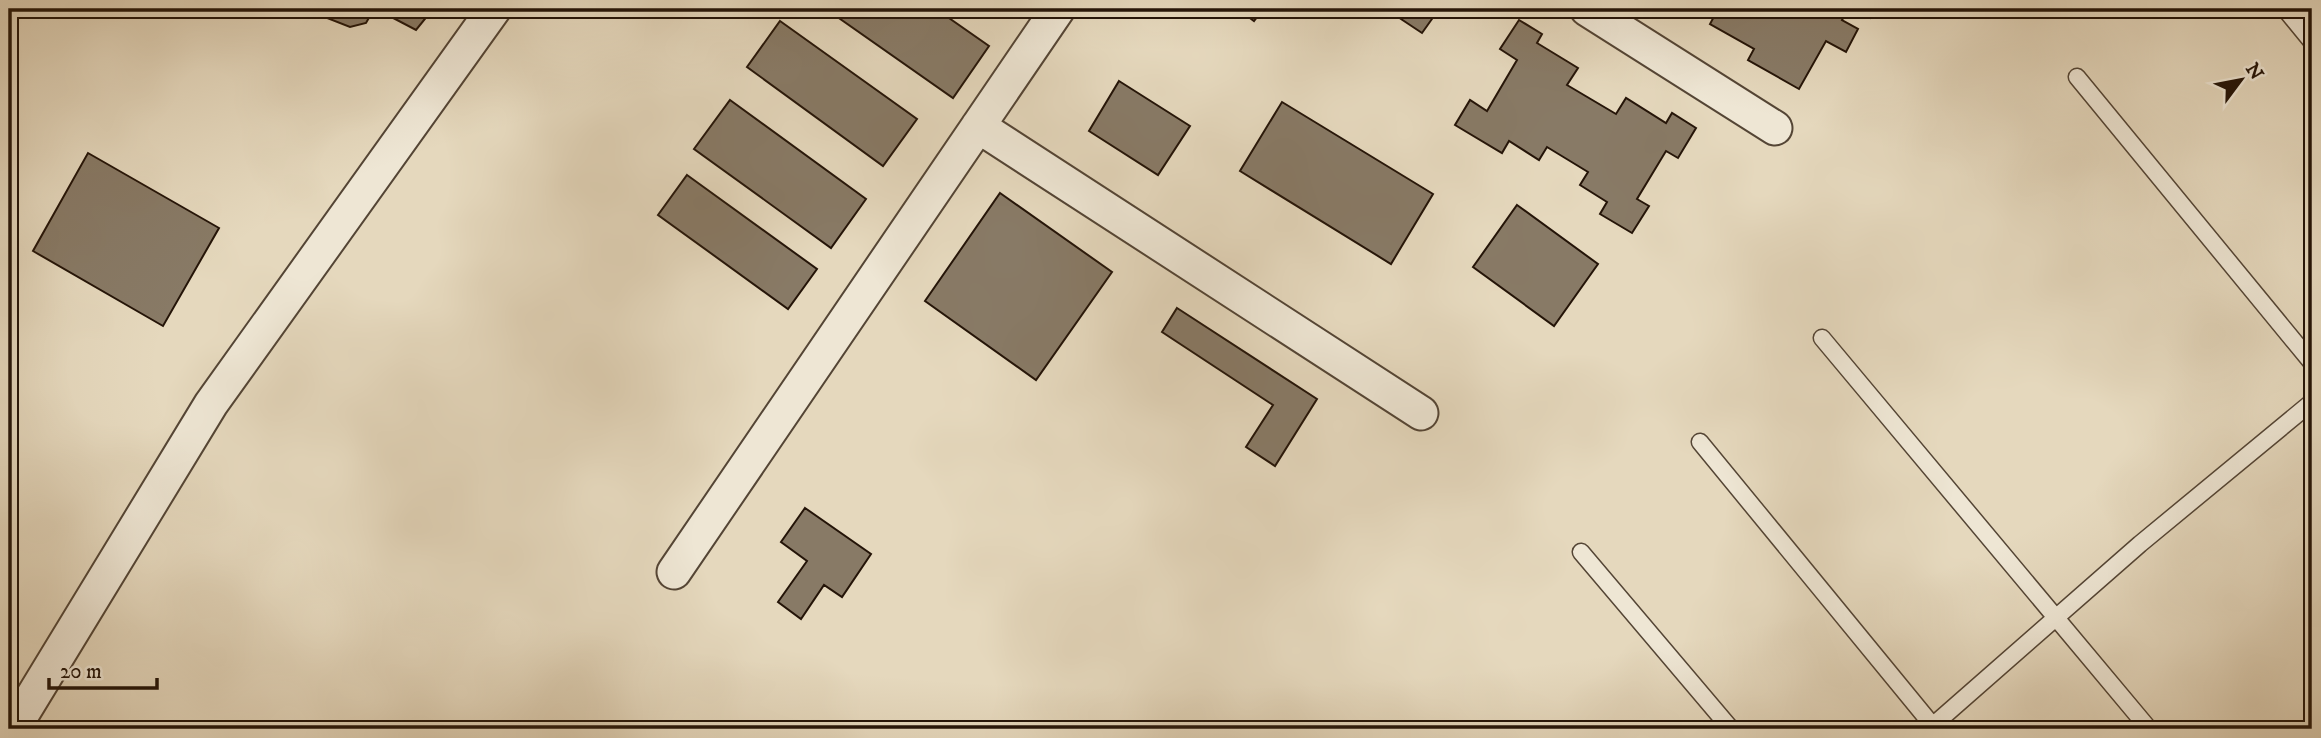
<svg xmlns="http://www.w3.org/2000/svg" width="2321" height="738" font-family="'IM FELL DW Pica',serif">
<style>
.building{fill:#887a66;stroke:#241408;stroke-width:2}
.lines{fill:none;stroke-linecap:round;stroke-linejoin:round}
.service-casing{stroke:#544535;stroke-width:19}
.minor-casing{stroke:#544535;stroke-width:37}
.service{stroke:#eee6d4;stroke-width:16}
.minor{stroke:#eee6d4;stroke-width:33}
</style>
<rect width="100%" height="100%" fill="#e5d8bd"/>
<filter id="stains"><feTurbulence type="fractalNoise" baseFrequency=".00286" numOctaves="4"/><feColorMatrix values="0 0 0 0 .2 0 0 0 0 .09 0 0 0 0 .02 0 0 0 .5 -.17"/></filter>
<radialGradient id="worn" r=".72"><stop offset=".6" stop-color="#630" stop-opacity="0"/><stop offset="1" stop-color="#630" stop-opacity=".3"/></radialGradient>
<path class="building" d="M321,9H374L366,23L350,27L327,18Z
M376,9H433L416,30Z
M826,9H936L989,46L953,98Z
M1238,9H1263L1254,21Z
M1386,9H1439L1422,33Z
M1718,9H1848L1842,20L1858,29L1846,52L1826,41L1799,89L1748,60L1754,49L1710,24Z
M1853,9H1875L1870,18Z
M1519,20L1542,34L1537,43L1578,68L1567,85L1616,114L1626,98L1666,123L1672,113L1696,128L1678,158L1666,151L1637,199L1649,206L1632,233L1600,214L1607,202L1580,185L1588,172L1547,147L1539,160L1509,141L1502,153L1455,125L1470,100L1487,111L1517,60L1500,49Z
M780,21L917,119L883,166L747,67Z
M1119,81L1190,126L1158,175L1089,131Z
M730,100L866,199L831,248L694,149Z
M1282,102L1433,194L1391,264L1240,171Z
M88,153L219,228L163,326L33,251Z
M687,175L817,269L788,309L658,215Z
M1000,193L1112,272L1036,380L925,301Z
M1517,205L1598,264L1554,326L1473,267Z
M1177,308L1317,399L1275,466L1246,447L1273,405L1162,332Z
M805,508L871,554L842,597L824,585L801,619L778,602L807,561L781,542Z"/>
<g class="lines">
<g class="service-casing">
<path id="service" d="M2285,9L2312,42
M2077,77L2312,363
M1822,338L2149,729
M1700,442L1933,726
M1581,552L1731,729
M1929,729L2140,544L2312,402"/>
</g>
<g class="minor-casing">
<path id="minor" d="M1587,9L1775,128
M978,126L1421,413
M674,572L1058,9
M13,729L211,404L494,9"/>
</g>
<use href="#service" class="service"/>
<use href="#minor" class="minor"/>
</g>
<rect width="2321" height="738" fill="none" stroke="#e5d8bd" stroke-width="35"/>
<rect x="10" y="10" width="2300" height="717" fill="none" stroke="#241408" stroke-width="3.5"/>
<rect x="18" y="18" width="2286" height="703" fill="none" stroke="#241408" stroke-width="2"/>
<g transform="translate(2241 80) rotate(58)" stroke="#eee6d4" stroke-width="5" paint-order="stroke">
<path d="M0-5L12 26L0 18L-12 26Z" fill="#241408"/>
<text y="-10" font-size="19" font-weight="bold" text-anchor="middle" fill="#241408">N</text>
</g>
<path d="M49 678v10h108v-10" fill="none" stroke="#241408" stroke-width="3.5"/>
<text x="60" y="678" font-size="21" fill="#241408" stroke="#eee6d4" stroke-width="5" paint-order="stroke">20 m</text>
<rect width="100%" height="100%" filter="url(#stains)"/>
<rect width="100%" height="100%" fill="url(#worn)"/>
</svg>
